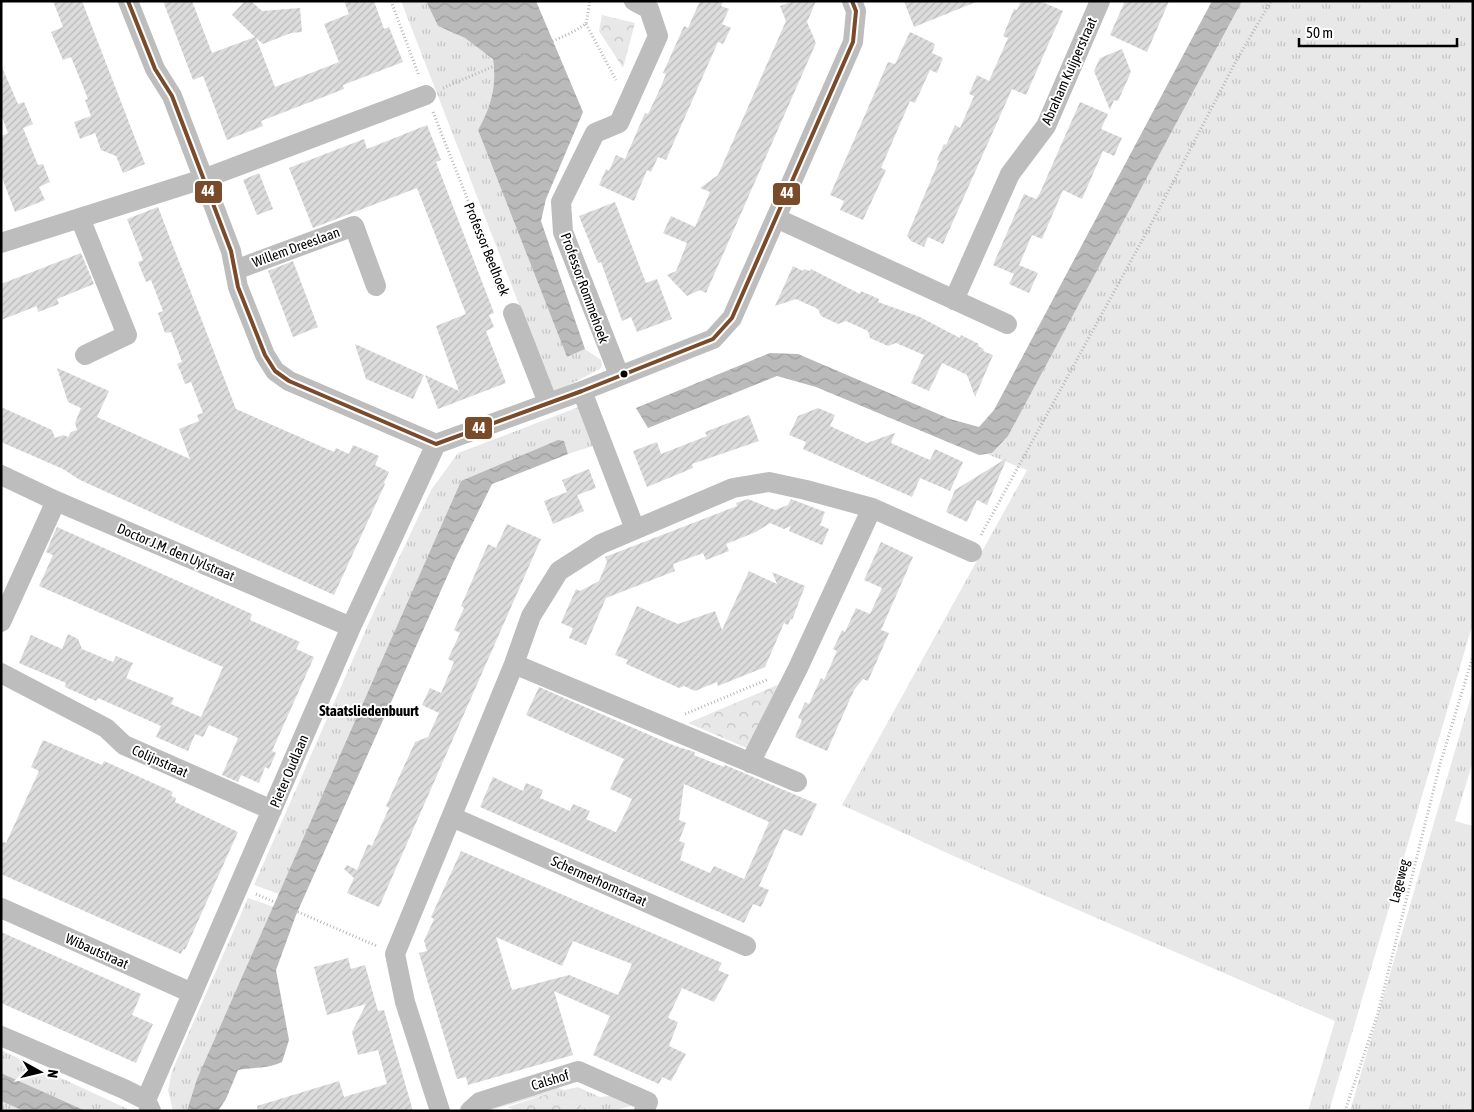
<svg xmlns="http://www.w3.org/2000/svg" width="1474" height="1112" font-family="'Asap Condensed',sans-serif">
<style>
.grass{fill:url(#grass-tufts)}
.park{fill:url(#park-crowns)}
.water{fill:url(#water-waves)}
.building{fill:url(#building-hatch);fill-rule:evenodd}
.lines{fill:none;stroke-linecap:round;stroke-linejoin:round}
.path{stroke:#b8b8b8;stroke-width:3;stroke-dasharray:1 2.5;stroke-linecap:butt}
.street{stroke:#bdbdbd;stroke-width:20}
.bus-1-casing{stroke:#fff;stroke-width:8}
.bus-1{stroke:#7a4b2a;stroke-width:4}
.bus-dot{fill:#000;stroke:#fff;stroke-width:2}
.labels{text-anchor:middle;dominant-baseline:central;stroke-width:4;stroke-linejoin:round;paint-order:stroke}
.street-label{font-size:14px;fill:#000;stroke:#fff}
.neighbourhood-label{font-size:15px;font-weight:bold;fill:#000;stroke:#fff}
.line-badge{stroke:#fff;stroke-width:2}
.badge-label{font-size:14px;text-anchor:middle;font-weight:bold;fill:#fff}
</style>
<defs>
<pattern id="grass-tufts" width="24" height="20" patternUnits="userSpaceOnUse" patternTransform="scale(1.25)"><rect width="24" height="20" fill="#e8e8e8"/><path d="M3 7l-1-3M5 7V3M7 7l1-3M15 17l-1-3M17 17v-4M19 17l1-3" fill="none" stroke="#c5c5c5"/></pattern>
<pattern id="park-crowns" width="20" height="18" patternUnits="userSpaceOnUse" patternTransform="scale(1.25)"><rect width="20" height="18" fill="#e8e8e8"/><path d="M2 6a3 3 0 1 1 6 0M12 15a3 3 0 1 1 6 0" fill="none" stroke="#c5c5c5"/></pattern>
<pattern id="water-waves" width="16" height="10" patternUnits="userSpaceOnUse" patternTransform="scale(1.25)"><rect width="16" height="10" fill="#bababa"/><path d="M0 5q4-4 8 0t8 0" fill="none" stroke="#9e9e9e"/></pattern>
<pattern id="building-hatch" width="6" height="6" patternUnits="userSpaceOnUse" patternTransform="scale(1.25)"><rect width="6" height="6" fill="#dcdcdc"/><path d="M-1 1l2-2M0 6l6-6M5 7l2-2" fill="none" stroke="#bbb"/></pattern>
</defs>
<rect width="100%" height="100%" fill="#fff"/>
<path class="grass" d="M401,1H426L438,26L465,38L493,59C497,86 491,107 478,130L567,357L585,349L601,360L602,365L600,369L555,392H553Z
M1242,1H1473V623L1329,1111H1308L1335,1021L969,863L842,805L1027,470L987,454L992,453L1008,436Z
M581,406L596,445L568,454L564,441L461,481L279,894L254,885L375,609L431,490L458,453Z
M1473,689V761L1455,821L1473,826V1111H1350Z
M248,898L274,907L187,1111H173L168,1090L172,1071Z
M1,1050L132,1111H86L1,1073Z
M555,1087L564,1090L578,1087L600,1097L620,1095L635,1105L612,1111H591L550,1093L488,1111L490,1104Z
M1,1101L24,1111H1Z"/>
<path class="park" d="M602,15L635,23L623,68L599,31Z
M782,683L749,749L688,723Z
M550,1093L591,1111H516L508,1107Z"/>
<path class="water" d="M426,1H536L583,112L546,199L541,221L585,349L567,357L478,130C491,107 497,86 493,59L465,38L438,26Z
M1212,1H1242L1008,436L992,453L979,455L816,387L777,376L648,428L636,408L770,353L798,354L950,419L979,427L994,410Z
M558,440L564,441L568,454L492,484L455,559L296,915L276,970L289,1040L282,1062C267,1069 254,1067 238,1070L226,1099L218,1111H187L197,1079L461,481Z
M1,1073L86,1111H24L1,1101Z"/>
<path class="building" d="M53,1H82L145,164L123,173L116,156L101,150L95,133L80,139L74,122L91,116L85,100L88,99L71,57L63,60L51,32L63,27Z
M163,1H192L212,53L255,37L232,15L245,1H251L262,11L300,8L302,32L291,33L263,44L256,38L275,87L339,62L324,24L349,14L344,1H374L384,29L389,27L403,62L343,85L344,89L261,121L263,126L227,140L203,76L193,80Z
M700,1H723L721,6L729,9L722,24L731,28L723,44L718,42L666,160L658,157L651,172L647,170L634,201L599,185L606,169L609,171L616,155L625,159L645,113L648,114L659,91L666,74L663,73L684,26L688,28Z
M794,1H816L807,22L816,43L706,293L700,290L687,296L667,275L676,271L687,243L663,233L671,216L695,227L710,192L700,188L718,175L786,21L780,6Z
M904,1H976V2L914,27Z
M1021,1H1040L1063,11L1026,95L1012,89L943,244L928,237L924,247L911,241L907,236L939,161L937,160L944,144L946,145L955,125L960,128L974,96L969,94L977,75L989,81L1008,38L1003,36L1014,9L1017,10Z
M1125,1H1169L1147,52L1110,35Z
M910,32L935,44L932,53L943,58L937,73L930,70L915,103L910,101L881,168L886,170L863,220L840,210L844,201L830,195L888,62L895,64Z
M1122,49L1131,72L1118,101L1114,100L1110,110L1094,71L1100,58Z
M1,65L18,104L24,102L33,124L23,128L38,165L43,164L50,182L39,187L45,200L15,212L1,175V136L14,131L8,133L1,114Z
M1080,102L1108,114L1101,129L1122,138L1114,156L1103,151L1082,199L1063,190L1042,239L1032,235L1019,265L1038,273L1029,293L1009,284L1014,274L993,265L1024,194L1036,199L1039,195Z
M427,125L441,160L436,162L494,313L489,315L494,327L486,331L506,383L438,409L425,375L459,391L436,326L466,314L417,188L313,228L289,168L364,139L367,149Z
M259,173L273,209L257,215L243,180Z
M615,202L646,283L657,279L672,319L637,332L631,317L622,321L601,262L598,263L579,216Z
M158,207L236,409L334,452L336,448L349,454L353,445L379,456L375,465L389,472L384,483L385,484L334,595L80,480L63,469L1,442V407L52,430L55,438L63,435L68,437L71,432L77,430L75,423L81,408L68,402L57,368L109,391L97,417L190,459L179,429L199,421L197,415L203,413L191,382L185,384L181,373L177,364L182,362L171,332L165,333L158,313L163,311L151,280L146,282L138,262L143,260L127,219Z
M81,253L94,284L57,299L59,304L38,312L37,306L1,320V284Z
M293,261L318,327L293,337L268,271Z
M793,266L803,271L804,269L810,271L811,269L860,294L861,291L879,299L878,302L920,317L960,338L961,335L979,344L978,346L984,349L983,351L993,355L975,397L967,375L957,370L942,363L929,391L911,383L924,355L896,343L888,346L870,338L868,331L846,321L838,324L821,316L818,309L796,299L775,306Z
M355,344L424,375L413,399L366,379Z
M818,408L835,415L830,426L867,443L895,433L891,443L930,460L935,449L963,462L950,491L920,478L912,497L803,449L806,442L789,435L798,416Z
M749,415L759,441L692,464L693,468L647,487L633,451L657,442L661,454L707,436L705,432Z
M1007,458L987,505L977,500L967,522L946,512L955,490Z
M589,469L596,488L577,495L584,511L553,524L544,501L567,492L562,480Z
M748,499L775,510L788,505L791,499L825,512L820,525L829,529L822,545L789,531L791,526L784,529L770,523L756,532L726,544L729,551L706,560L703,553L673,564L675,571L606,598L586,645L569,638L573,628L561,623L576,589L580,591L599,581L607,562L605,557L737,506L736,503Z
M507,524L541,539L379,907L347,893L354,878L344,869L347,865L357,870L368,844L372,846L389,808L386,806L415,742L428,737L439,713L422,705L430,688L441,693L454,662L448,659L460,633L454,630L464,608L461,606L488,544L496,548Z
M57,527L252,614L250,620L300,642L296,649L314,657L272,751L276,753L269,769L265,767L259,783L241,775L238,782L222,775L238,738L209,725L203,737L195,734L188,751L156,737L161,726L98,698L96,701L65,687L66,683L19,663L31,635L62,649L68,634L78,639L82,649L113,662L116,656L133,663L126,678L174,698L171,704L201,717L223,667L39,586L53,555L46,552Z
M881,542L913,557L881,630L889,633L868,681L863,679L854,690L827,751L795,737L802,720L798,718L805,702L809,704L821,678L824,680L837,651L833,649L838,639L842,630L845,632L856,608L870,614L882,588L864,580Z
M749,571L777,584L772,572L805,586L792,620L791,618L788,625L784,623L765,667L718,686L717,682L695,691L684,686L679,688L626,664L628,660L615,655L637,606L678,624L715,611L722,630Z
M539,687L675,746L695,752L694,755L724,767L725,765L817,804L802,836L784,829L759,886L769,890L761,907L753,904L744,923L480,807L493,777L523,791L526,783L543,790L540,798L570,811L573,804L590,811L586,819L616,832L632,799L610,789L624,759L526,715ZM684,784L769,822L744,879L714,866L710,873L680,860L685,843L679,841L686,823L679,820Z
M43,740L102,765L104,761L173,792L171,796L176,798L175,802L238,832L185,950L183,949L181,954L1,874V841L6,843L39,771L31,767Z
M461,851L722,963L718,970L729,975L714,1002L682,988L668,1018L678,1022L669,1046L686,1054L671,1081L662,1077L659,1084L593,1055L610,1016L554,991L573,1055L468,1085L466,1077L457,1079L419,953L427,951L424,941L434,919L431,917ZM496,937L562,966L573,941L632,964L618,995L569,975L512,990Z
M1,932L141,994L132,1015L153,1024L136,1063L1,1003Z
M348,958L351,969L365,965L378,1011L384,1010L413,1111H258L257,1106L339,1081L344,1097L387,1084L378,1050L358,1055L352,1032L366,1004L327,1015L314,967Z"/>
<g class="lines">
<path class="path" d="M391,1L419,76
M586,24L616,80
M443,88L569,34L586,24L590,1
M433,112L506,297
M981,535L1156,215L1235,63L1271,1
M685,714L769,679
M256,894L377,946
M1345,1111L1378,1013L1440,764L1473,656"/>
<path class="street" d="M128,1L155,69L172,96L231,251L238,287L265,355L275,371L289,381L436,444L582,391L713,339L732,318L853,42L856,11L852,1
M80,218L127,335L85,355
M776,218L1007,324
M1,243L203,179L426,95
M235,270L354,226L376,286
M954,300L1010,174L1046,126L1100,1
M513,313L548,403
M619,375L563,232L561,202L595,133L619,123L658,36L649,9L634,1
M582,391L635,529
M1,475L56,501L351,627
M1,622L56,501
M1,673L106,728L124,745L272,810
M750,763L798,668L872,508
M797,782L514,664L531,616L559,571L601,544L733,488L769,482L806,490L872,508L972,552
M452,817L746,946
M1,908L192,993
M1,1036L124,1089L146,1100L151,1111
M146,1100L351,627L436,444
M440,1111L405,1002L395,954L514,664
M470,1111L480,1102L578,1071L648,1102L644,1111"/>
<g class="bus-1-casing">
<path id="bus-1" d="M128,1L155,69L172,96L231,251L238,287L265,355L275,371L289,381L436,444L582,391L713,339L732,318L853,42L856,11L852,1"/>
</g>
<use href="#bus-1" class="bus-1"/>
</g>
<circle class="bus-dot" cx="624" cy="374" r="4.5"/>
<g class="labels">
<g class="street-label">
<text transform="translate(1069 71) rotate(-66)">Abraham Kuijperstraat</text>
<text transform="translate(296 247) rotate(-20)">Willem Dreeslaan</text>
<text transform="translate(487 249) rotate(68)">Professor Beelhoek</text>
<text transform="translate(585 288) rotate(70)">Professor Rommehoek</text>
<text transform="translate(176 552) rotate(23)">Doctor J.M. den Uylstraat</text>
<text transform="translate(160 761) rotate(24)">Colijnstraat</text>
<text transform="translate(289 771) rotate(-67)">Pieter Oudlaan</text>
<text transform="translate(599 881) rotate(24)">Schermerhornstraat</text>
<text transform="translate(1399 881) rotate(-76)">Lageweg</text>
<text transform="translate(97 951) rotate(24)">Wibautstraat</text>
<text transform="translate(550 1080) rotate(-17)">Calshof</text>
</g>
<g class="neighbourhood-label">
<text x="369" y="710">Staatsliedenbuurt</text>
</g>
</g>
<g class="line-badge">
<rect x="194" y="180" width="29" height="24" rx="5" fill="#7a4b2a"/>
<rect x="772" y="182" width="29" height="24" rx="5" fill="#7a4b2a"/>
<rect x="464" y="416" width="29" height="24" rx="5" fill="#7a4b2a"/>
</g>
<g class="badge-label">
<text x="208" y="196">44</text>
<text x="787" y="198">44</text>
<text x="479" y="433">44</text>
</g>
<rect width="1474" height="1112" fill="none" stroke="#000000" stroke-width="5"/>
<g transform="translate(40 1072) rotate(98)" stroke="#ffffff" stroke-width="4" paint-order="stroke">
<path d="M0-4L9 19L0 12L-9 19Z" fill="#000000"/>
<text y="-8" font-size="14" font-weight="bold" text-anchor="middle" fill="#000000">N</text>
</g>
<path d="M1299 38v8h158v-8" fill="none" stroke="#000000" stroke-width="2.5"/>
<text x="1306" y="38" font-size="15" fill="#000000" stroke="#ffffff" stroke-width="4" paint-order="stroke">50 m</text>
</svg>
